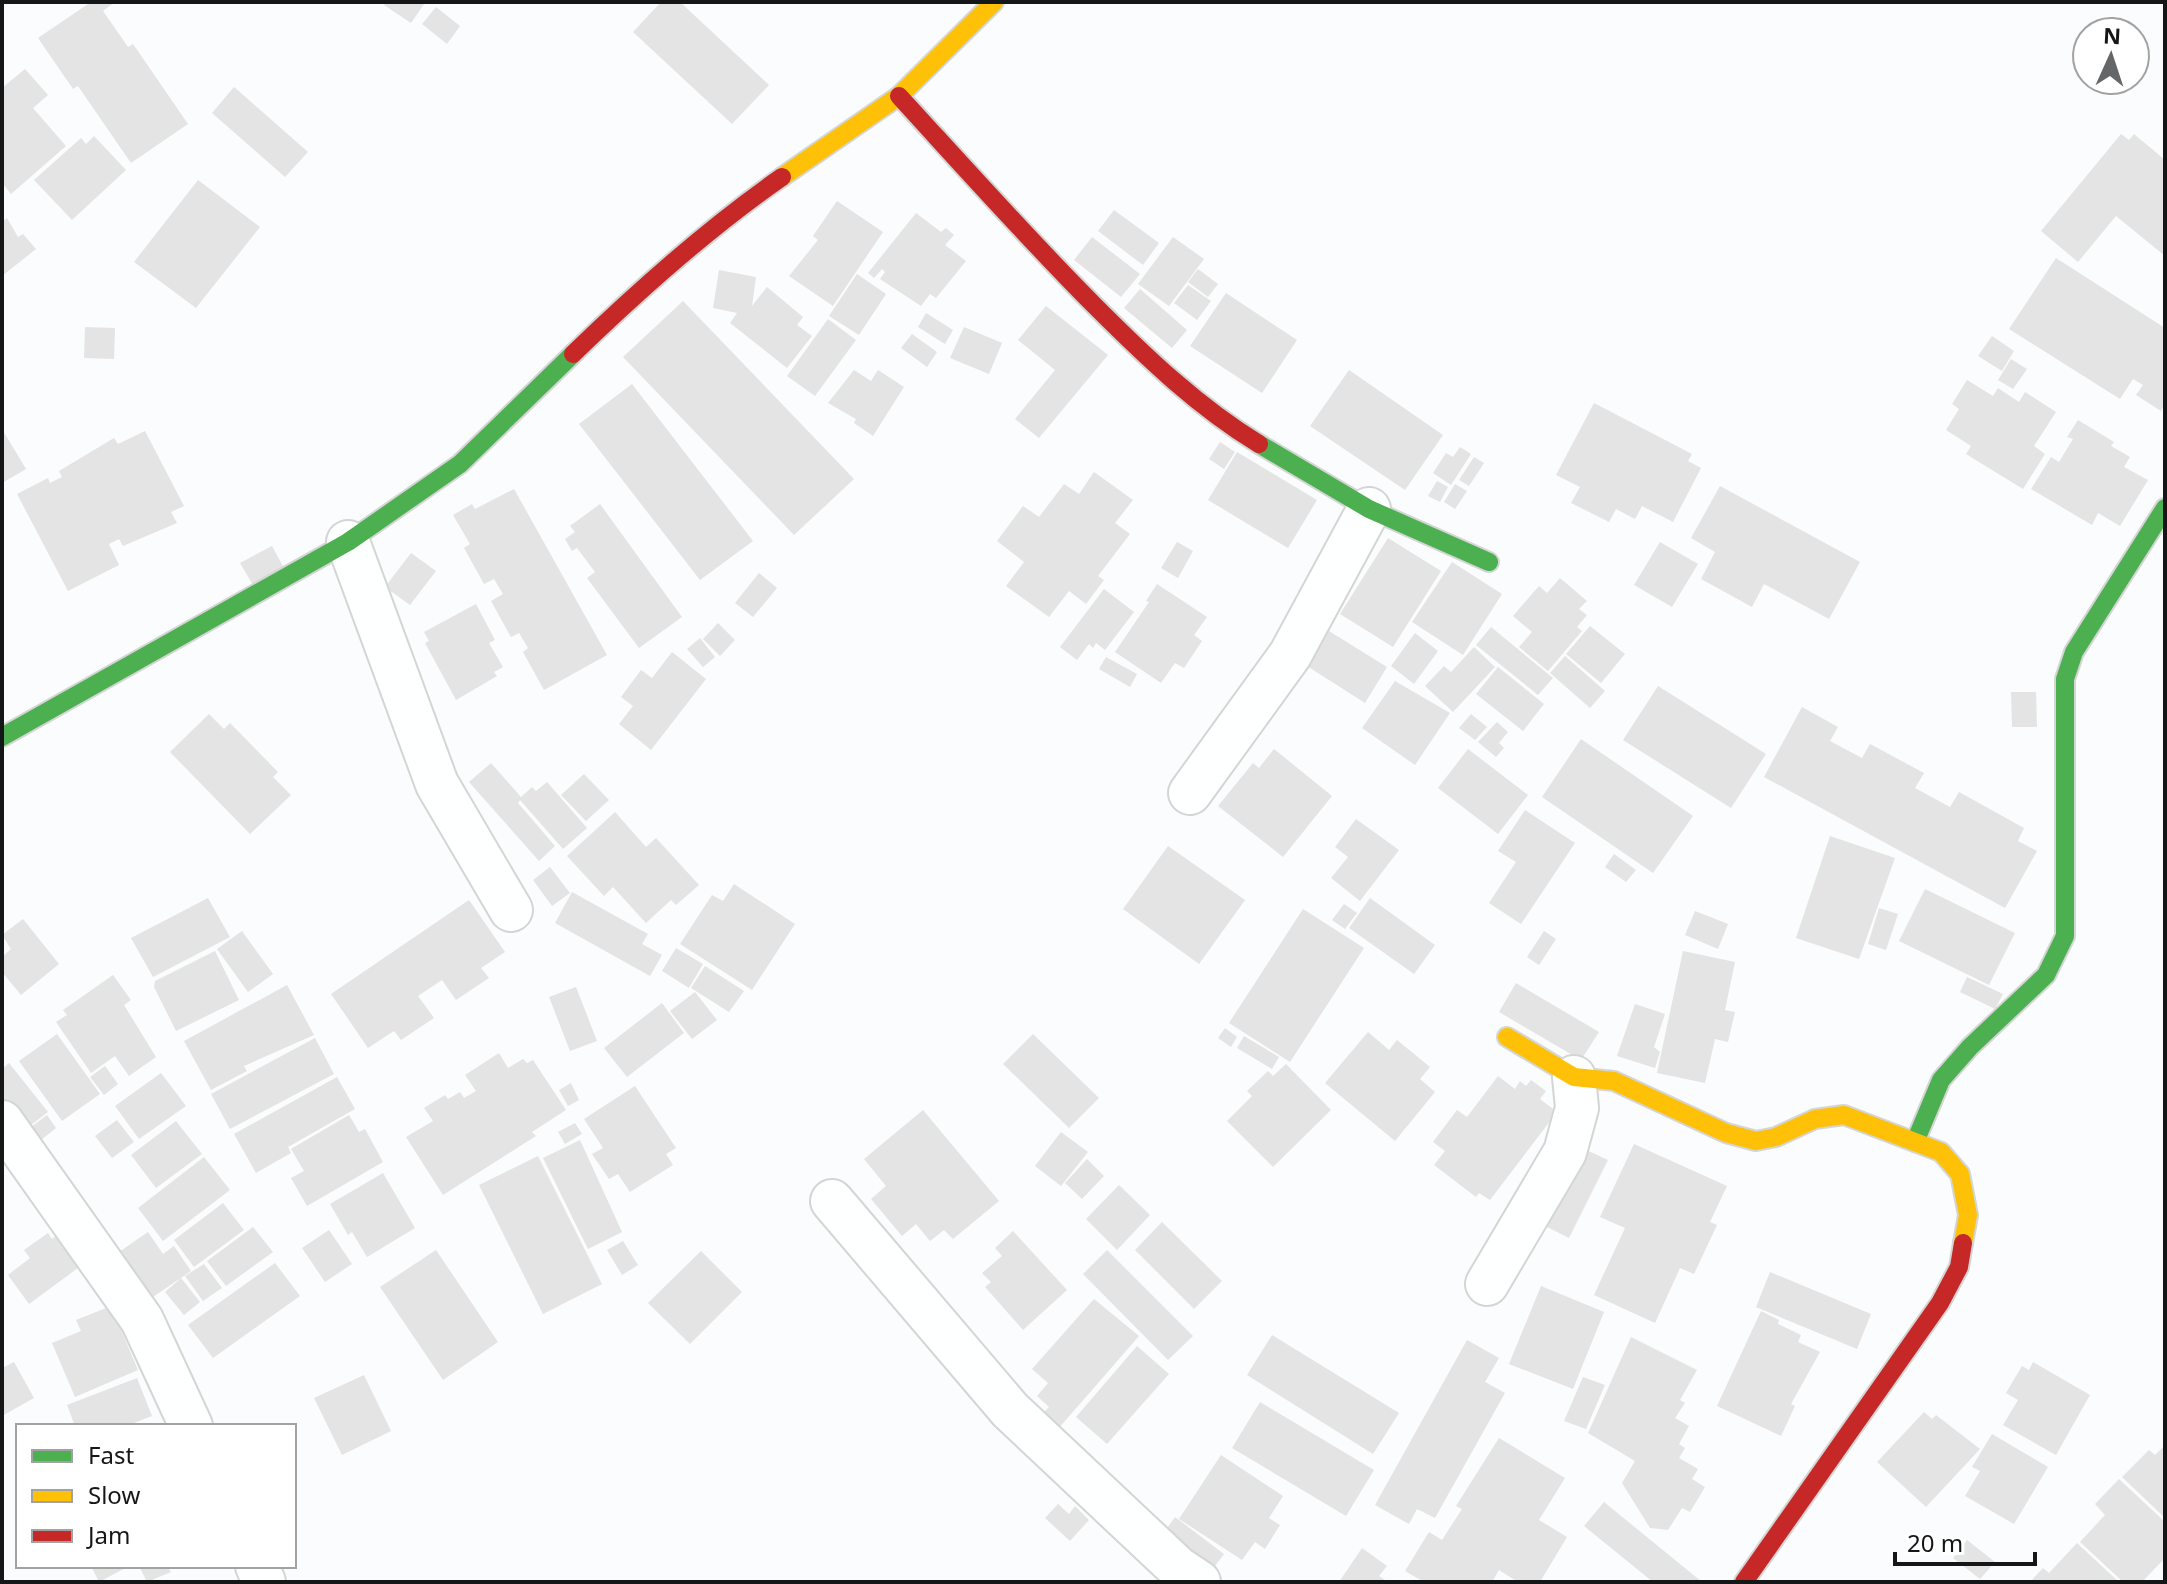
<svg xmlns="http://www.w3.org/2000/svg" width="2167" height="1584" font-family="'Noto Sans',sans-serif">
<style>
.building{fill:#e3e4e3}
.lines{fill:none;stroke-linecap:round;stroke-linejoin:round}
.street-casing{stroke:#d4d5d5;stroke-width:46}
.fast-casing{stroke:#d4d5d5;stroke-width:22}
.slow-casing{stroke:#d4d5d5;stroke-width:22}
.jam-casing{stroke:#d4d5d5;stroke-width:22}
.street{stroke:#feffff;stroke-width:42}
.fast{stroke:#4caf50;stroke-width:18}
.slow{stroke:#ffc107;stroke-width:18}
.jam{stroke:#c62828;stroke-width:18}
</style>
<rect width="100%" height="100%" fill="#fafcfd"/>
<path class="building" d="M91,2H115L103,11L128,47L133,44L188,124L131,163L78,86L73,89L38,38Z
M386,2H420L424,4L411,23L384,5Z
M661,2H680L769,85L732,124L633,32Z
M436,7L460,26L447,44L422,24Z
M25,69L48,95L33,108L66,146L11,194L2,183V88Z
M234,87L308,152L285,177L212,113Z
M2121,134L2129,140L2134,134L2165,160V256L2116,216L2078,262L2041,231Z
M94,136L126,170L72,220L34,180L81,138L86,144Z
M198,180L260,227L196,308L134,262Z
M837,201L883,232L833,306L789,276L818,240L813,236Z
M1114,210L1159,243L1143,265L1098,231Z
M916,213L941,232L946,228L954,235L945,245L966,261L936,298L930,294L921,306L880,279L885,272L882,269L874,278L868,273Z
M7,218L18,237L23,234L36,249L2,276V222Z
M1092,237L1140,274L1121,297L1074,260Z
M1173,237L1204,259L1169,306L1138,284Z
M2056,258L2165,328V404L2161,411L2136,395L2143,385L2133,379L2120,399L2009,329Z
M1198,269L1218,284L1208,297L1188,282Z
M719,270L756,277L752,306L767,287L803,317L797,325L812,336L787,368L730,323L737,313L713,308Z
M857,274L886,294L859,335L829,316Z
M1188,285L1211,301L1197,320L1174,303Z
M1140,289L1187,330L1172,348L1124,308Z
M1226,293L1297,340L1262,393L1190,346Z
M683,301L854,479L794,535L623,357Z
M1046,306L1108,355L1039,438L1015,419L1055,370L1018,340Z
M926,313L953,330L945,344L918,327Z
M828,319L856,340L815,396L787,376Z
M85,327L115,328L114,359L84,358Z
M964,327L1002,343L989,374L950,358Z
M912,334L937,352L927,367L901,348Z
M1992,336L2014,351L2002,371L1978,356Z
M2011,359L2027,369L2013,389L1998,380Z
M854,370L871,381L878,370L904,387L873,436L854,423L856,419L828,403Z
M1349,370L1443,435L1405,490L1310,426Z
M1967,380L1993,396L1998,388L2019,402L2025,392L2056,412L2034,446L2045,454L2023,489L1966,454L1971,446L1946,430L1959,409L1952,404Z
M632,384L753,541L700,580L579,424Z
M1594,403L1692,454L1688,461L1701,468L1673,522L1642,506L1635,519L1616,509L1609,522L1571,503L1580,487L1556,475Z
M2078,420L2114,442L2111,446L2130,457L2124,467L2148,480L2120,526L2098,513L2092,525L2031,489L2051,457L2059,462L2073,439L2067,437Z
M2,429L26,469L2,483Z
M145,431L184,506L171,512L177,523L123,546L119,539L109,544L119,565L68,591L17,494L48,478L50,483L62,477L59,471L114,438L118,444Z
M1220,442L1235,452L1224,469L1209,459Z
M1460,447L1471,454L1451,485L1433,473L1446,453L1453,457Z
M1237,452L1317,500L1288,548L1208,500Z
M1474,457L1484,463L1469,486L1459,480Z
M1094,472L1133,500L1115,523L1130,534L1098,576L1104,580L1086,604L1069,591L1049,617L1006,586L1024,562L997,541L1023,506L1039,517L1064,484L1079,494Z
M1437,481L1448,487L1440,502L1428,496Z
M1455,484L1467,491L1455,509L1444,502Z
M1720,486L1860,562L1829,619L1764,584L1752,607L1701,579L1715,552L1691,538Z
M514,489L607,655L544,690L523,652L528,648L519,633L511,637L491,601L503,594L494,579L484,584L464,548L470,544L453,515L472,504L475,509Z
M600,504L682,617L639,648L587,578L595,572L577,548L572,551L565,539L575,532L570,526Z
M1388,538L1441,571L1393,647L1340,614Z
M1177,542L1193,551L1178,578L1161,568Z
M1660,542L1698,564L1672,607L1634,585Z
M272,546L284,568L253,585L240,563Z
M411,553L436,571L410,605L385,587Z
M1452,562L1502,594L1463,655L1412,622Z
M759,573L777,588L753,617L735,603Z
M1560,578L1587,601L1579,609L1587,615L1577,627L1582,631L1548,671L1519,647L1532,632L1513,616L1539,586L1547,593Z
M1157,584L1207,617L1194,635L1202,641L1184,668L1175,663L1161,683L1115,652L1149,602L1146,601Z
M1104,589L1134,612L1105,650L1096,643L1093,648L1089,644L1077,660L1060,647Z
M476,604L495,640L489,643L503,667L494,672L497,676L456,700L425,643L429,641L424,632Z
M718,623L735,640L720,656L703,639Z
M1590,626L1625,654L1601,683L1566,654Z
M1491,627L1553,678L1538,695L1476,645Z
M1329,631L1387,667L1365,703L1307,666Z
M1415,633L1438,651L1414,684L1391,666Z
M700,638L715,657L703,667L687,649Z
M1474,647L1495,667L1453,712L1425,686L1444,666L1451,672Z
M672,652L706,679L651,750L619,724L633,706L621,697L641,670L652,678Z
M1565,656L1605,691L1590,708L1550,673Z
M1106,657L1137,674L1130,687L1099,669Z
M1498,667L1544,704L1523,731L1476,694Z
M1395,681L1450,713L1415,765L1362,728Z
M1658,686L1766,754L1731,808L1623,740Z
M2011,692H2036L2037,727H2012Z
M1802,707L1838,727L1830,741L1862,758L1870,744L1924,773L1915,788L1950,807L1959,792L2024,828L2018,841L2037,851L2005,908L1764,777Z
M209,714L224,729L230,723L278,772L273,777L291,795L250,834L170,752Z
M1471,714L1487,727L1475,740L1459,728Z
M1497,722L1508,732L1499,743L1504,748L1496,757L1478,742Z
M1581,739L1693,816L1653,873L1542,797Z
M1274,749L1332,796L1283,857L1218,806L1253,763L1259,768Z
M1468,749L1528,795L1498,834L1438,788Z
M491,763L521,797L532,787L536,791L547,782L587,828L563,849L520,800L518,803L555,846L539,861L469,782Z
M584,774L609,800L586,821L561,795Z
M1525,810L1575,843L1521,924L1489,903L1516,862L1498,851Z
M615,812L646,847L656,838L699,885L676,905L671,900L646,923L613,887L604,896L567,856Z
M1356,819L1399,850L1360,901L1331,878L1348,857L1335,847Z
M1830,836L1895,858L1859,959L1796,938Z
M1168,846L1245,900L1199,964L1123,909Z
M1614,854L1636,870L1626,882L1605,867Z
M550,867L570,893L552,906L533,880Z
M734,884L795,924L752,990L680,944L712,895L723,901Z
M1925,889L2015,933L1989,985L1899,941Z
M572,892L648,934L642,944L662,955L650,976L555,923Z
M208,898L230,937L153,977L131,938Z
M1370,898L1435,945L1414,974L1349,928Z
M469,900L505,952L481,968L489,978L456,1000L442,980L418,996L434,1018L401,1040L394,1031L368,1048L331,994Z
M1344,904L1357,913L1345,929L1332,920Z
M1879,908L1898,914L1886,950L1868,944Z
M1303,909L1364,948L1290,1062L1229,1023Z
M1695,911L1728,924L1718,949L1685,935Z
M23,919L59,964L21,995L2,972V957L11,949L2,935Z
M242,931L273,974L248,992L217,949Z
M1544,931L1556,939L1539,965L1527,957Z
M676,948L703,964L689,988L662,971Z
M215,951L239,1000L176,1031L154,987L155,981Z
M1683,951L1735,962L1725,1010L1735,1012L1728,1042L1715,1039L1705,1083L1657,1073Z
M705,966L744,991L729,1012L691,988Z
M113,975L131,1000L124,1005L156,1057L129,1076L115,1056L91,1073L56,1022L67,1015L63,1010Z
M1967,977L2003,994L1995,1009L1960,992Z
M1516,983L1599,1032L1581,1060L1499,1012Z
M287,985L314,1035L244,1066L247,1071L211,1090L184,1041Z
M576,987L597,1041L570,1051L549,997Z
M695,992L717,1020L692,1039L670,1011Z
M662,1003L684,1033L627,1077L604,1048Z
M1635,1004L1665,1014L1654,1047L1660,1052L1655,1068L1617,1056Z
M1225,1028L1237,1037L1231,1047L1218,1038Z
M1368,1032L1389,1050L1397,1040L1430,1067L1420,1079L1435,1092L1395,1141L1325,1083Z
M57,1034L100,1094L62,1121L19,1061Z
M1033,1034L1099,1098L1069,1128L1003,1064Z
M1244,1036L1279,1057L1272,1069L1237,1048Z
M315,1038L334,1074L230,1129L211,1094Z
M499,1053L508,1068L523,1059L527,1063L533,1060L566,1110L532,1132L536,1136L443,1195L406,1137L433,1121L424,1108L445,1095L448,1099L460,1092L464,1098L476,1091L465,1075Z
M9,1063L48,1112L27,1128L2,1097V1069Z
M1286,1064L1331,1110L1273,1167L1227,1121L1252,1096L1247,1091L1268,1071L1273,1076Z
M105,1066L118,1084L104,1095L90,1077Z
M161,1073L186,1106L139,1139L115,1106Z
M1498,1076L1515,1089L1520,1081L1526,1086L1531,1080L1546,1091L1540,1099L1557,1112L1490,1200L1479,1193L1476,1197L1434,1165L1445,1151L1433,1142L1457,1110L1467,1117Z
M337,1077L355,1109L288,1147L291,1153L256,1173L234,1134Z
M571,1083L579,1100L568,1106L559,1090Z
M635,1086L676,1148L666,1154L673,1165L630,1192L618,1174L609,1179L592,1154L603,1148L584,1119Z
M923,1110L999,1201L953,1239L944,1230L930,1241L916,1224L902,1236L871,1199L886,1186L864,1159Z
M47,1115L56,1128L41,1140L31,1127Z
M349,1115L359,1132L365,1129L383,1162L307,1206L291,1178L304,1171L291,1149Z
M117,1120L134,1142L112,1158L95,1136Z
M176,1121L202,1154L156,1188L131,1155Z
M575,1123L582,1134L565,1144L558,1132Z
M1061,1132L1088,1152L1061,1186L1035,1166Z
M580,1140L622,1232L588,1249L543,1158Z
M1634,1144L1727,1186L1710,1222L1717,1225L1694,1274L1680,1268L1655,1323L1594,1295L1625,1228L1600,1217Z
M1578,1146L1608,1160L1569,1238L1539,1223Z
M538,1156L602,1284L543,1314L479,1185Z
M204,1157L230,1190L163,1241L138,1208Z
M1087,1159L1104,1176L1082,1199L1065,1183Z
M383,1173L415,1228L367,1257L352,1232L348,1235L330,1204Z
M1119,1185L1150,1215L1117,1250L1086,1219Z
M223,1203L244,1230L194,1267L174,1240Z
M1162,1222L1222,1281L1194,1309L1135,1250Z
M253,1227L273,1252L226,1286L207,1261Z
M329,1230L352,1264L325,1282L302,1248Z
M1013,1231L1067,1290L1023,1330L985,1287L991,1282L982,1273L1002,1256L995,1248Z
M148,1232L163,1254L174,1246L191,1271L153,1297L144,1285L140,1287L116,1254Z
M48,1233L52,1239L59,1233L82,1265L29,1304L8,1275L30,1258L24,1250Z
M623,1241L638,1265L622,1275L607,1250Z
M436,1250L498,1342L443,1380L380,1287Z
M1107,1250L1193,1336L1168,1360L1083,1274Z
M701,1251L742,1292L690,1344L648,1303Z
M275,1263L300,1296L213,1358L188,1325Z
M204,1264L222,1288L203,1301L185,1276Z
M1770,1272L1871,1314L1857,1349L1756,1307Z
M181,1278L200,1302L184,1315L165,1292Z
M1541,1286L1604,1312L1573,1389L1509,1364Z
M1094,1299L1139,1336L1058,1429L1041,1415L1049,1407L1037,1396L1048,1383L1032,1369Z
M111,1306L138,1370L75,1397L52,1343L81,1331L76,1320Z
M1761,1311L1779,1320L1778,1324L1801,1335L1798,1342L1820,1352L1791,1404L1795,1406L1781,1436L1717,1406Z
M1272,1335L1399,1413L1373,1454L1247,1375Z
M1631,1337L1697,1370L1680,1400L1685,1403L1675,1418L1689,1426L1679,1444L1685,1448L1679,1458L1698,1469L1692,1479L1705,1487L1690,1512L1682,1508L1668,1530L1650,1528L1622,1483L1635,1461L1588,1433Z
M1467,1340L1499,1358L1485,1382L1505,1393L1435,1518L1417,1509L1409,1524L1375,1505Z
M1137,1346L1169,1374L1107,1444L1076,1417Z
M14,1362L34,1398L2,1416V1368Z
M2033,1362L2090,1395L2056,1455L2003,1425L2018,1400L2006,1393L2022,1366L2029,1370Z
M364,1375L391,1431L342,1455L314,1398Z
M1583,1377L1605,1385L1586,1429L1564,1421Z
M137,1378L152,1416L126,1426H75L67,1405Z
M1260,1402L1374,1470L1346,1516L1232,1448Z
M1924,1412L1932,1419L1936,1415L1980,1449L1926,1507L1877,1462Z
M1992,1434L2048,1467L2014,1524L1965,1496L1980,1471L1972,1467Z
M1499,1438L1565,1478L1539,1520L1567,1537L1540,1582H1518L1499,1570L1492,1582H1424L1405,1571L1429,1532L1442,1540L1462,1509L1456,1506Z
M2165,1445V1518L2122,1477L2149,1450L2155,1455Z
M1221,1455L1283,1496L1269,1518L1280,1525L1265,1549L1255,1542L1242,1560L1179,1519Z
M2119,1479L2165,1522V1558L2142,1582H2123L2080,1542L2105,1515L2095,1504Z
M1604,1502L1702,1582H1653L1584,1526Z
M1058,1504L1069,1514L1075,1506L1089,1520L1070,1541L1045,1518Z
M1175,1517L1224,1554L1209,1574L1160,1538Z
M1967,1540L1995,1562L1980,1579L1953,1558Z
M2077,1543L2119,1582H2030L2043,1568L2049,1573Z
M1362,1548L1387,1566L1379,1576L1388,1582H1339Z
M91,1566H129L99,1582Z
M139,1566H167L171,1572L147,1582Z"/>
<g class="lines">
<g class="street-casing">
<path id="street" d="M348,542L437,784L511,910
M1190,793L1290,655L1369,509
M2,1122L142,1320L191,1426
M832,1201L1010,1410L1178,1568L1199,1582
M1487,1284L1565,1152L1577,1108L1574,1077
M257,1566L264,1582"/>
</g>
<g class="fast-casing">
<path id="fast" d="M1259,444L1369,509L1489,562
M2,737L348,542L460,464L573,354
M1915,1142L1941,1080L1970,1047L2046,975L2065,936V679L2074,652L2165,508"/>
</g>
<g class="slow-casing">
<path id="slow" d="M782,177L899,96L994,2
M1507,1037L1574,1077L1614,1081L1726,1133L1756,1141L1776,1137L1815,1119L1844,1115L1941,1152L1960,1174L1968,1215L1963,1243"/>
</g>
<g class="jam-casing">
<path id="jam" d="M899,96C964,167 1028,239 1096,307C1146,357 1198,407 1259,444
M573,354C638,291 707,229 782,177
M1744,1582L1940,1303L1959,1267L1963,1243"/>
</g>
<use href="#street" class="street"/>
<use href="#fast" class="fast"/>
<use href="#slow" class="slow"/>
<use href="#jam" class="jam"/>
</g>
<rect width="2167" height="1584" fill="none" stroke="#151617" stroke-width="8"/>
<rect x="16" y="1424" width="280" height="144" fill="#ffffff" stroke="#a1a2a2" stroke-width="2"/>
<rect x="32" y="1450" width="40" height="12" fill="#4caf50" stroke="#a1a2a2" stroke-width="2"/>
<text x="88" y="1464" font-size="24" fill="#151617">Fast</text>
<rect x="32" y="1490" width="40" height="12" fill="#ffc107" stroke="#a1a2a2" stroke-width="2"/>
<text x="88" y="1504" font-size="24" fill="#151617">Slow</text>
<rect x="32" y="1530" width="40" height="12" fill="#c62828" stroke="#a1a2a2" stroke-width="2"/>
<text x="88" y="1544" font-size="24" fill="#151617">Jam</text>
<g transform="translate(2111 56) rotate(3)"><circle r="38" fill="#ffffff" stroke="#a1a2a2" stroke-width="2"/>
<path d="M0-6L14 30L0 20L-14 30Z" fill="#656668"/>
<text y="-12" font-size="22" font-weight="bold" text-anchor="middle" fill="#151617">N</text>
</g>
<path d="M1895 1552v12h140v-12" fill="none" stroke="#151617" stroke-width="4"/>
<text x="1907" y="1552" font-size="24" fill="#151617" stroke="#ffffff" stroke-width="6" paint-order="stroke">20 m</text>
</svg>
